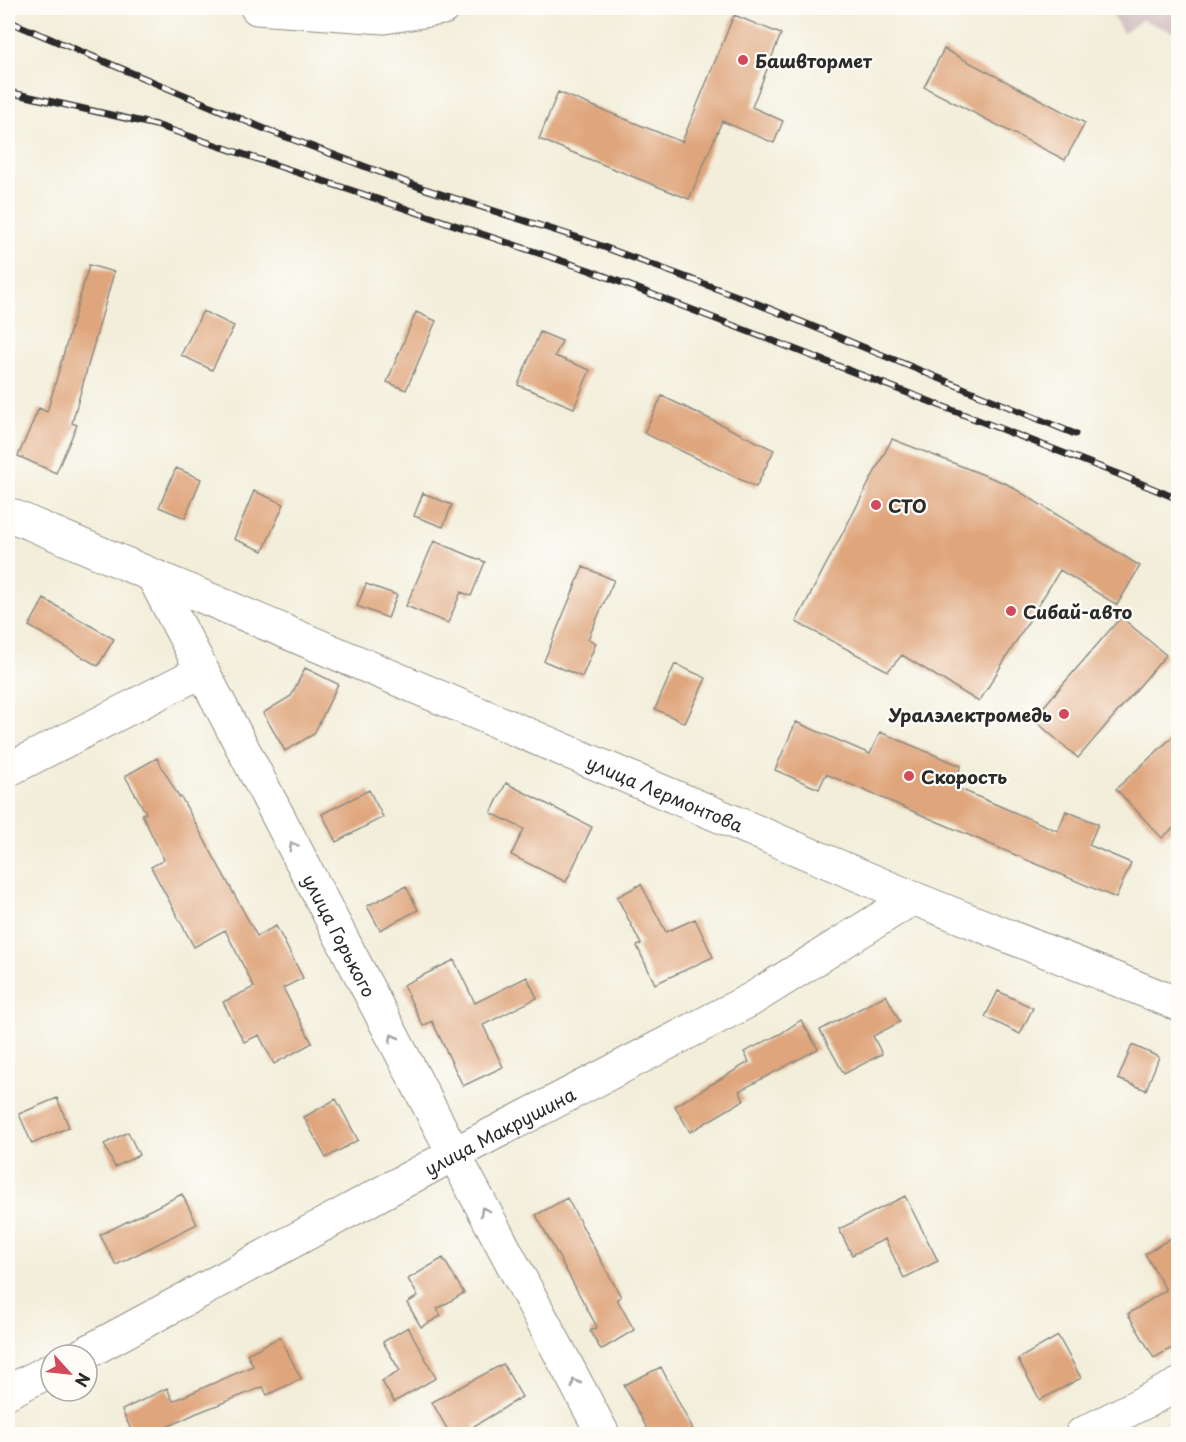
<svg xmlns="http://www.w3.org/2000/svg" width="1186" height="1442" font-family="'Playpen Sans',sans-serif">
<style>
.industrial{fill:#d2bfbf}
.building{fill:#dfa57b}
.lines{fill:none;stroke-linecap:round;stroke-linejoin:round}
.minor-casing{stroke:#8e8c82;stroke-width:35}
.tertiary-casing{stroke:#8e8c82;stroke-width:35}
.secondary-casing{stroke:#8e8c82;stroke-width:35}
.minor{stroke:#fff;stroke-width:33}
.tertiary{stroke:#fff;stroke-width:33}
.secondary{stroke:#fff;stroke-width:33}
.rail-casing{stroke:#2b2b2b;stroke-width:7}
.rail{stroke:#fdfcf7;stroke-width:4.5;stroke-dasharray:14;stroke-linecap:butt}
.oneway{stroke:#a0a0a0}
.poi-dot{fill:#d1495b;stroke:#fdfcf7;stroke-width:2}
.labels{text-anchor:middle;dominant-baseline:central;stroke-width:4.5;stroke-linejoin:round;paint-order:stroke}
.poi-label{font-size:18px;font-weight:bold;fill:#2b2b2b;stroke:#fdfcf7;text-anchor:start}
.street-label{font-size:18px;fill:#2b2b2b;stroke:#fdfcf7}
</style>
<rect width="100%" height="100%" fill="#fdfcf7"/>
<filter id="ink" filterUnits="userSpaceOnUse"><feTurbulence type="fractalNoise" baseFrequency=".0167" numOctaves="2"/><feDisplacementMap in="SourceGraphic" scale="12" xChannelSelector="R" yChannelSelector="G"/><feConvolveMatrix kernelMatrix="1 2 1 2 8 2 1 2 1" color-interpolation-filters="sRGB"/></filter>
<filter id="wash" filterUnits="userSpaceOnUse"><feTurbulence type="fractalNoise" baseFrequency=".008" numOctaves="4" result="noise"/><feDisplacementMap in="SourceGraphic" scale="24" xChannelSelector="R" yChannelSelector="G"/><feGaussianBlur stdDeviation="1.35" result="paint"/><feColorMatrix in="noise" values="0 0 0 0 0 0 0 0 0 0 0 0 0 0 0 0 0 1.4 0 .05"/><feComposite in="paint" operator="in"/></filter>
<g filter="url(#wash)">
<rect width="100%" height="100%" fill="#f2eeda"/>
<path class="industrial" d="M1127,8H1178V34L1142,20L1123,33L1113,16Z"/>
<g id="blocks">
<path class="building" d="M734,15L781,34L752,107L783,121L774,143L722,121L689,199L539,139L558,92L682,142Z
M944,49L1085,123L1065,160L924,87Z
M89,265L114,272L72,423L77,425L56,473L18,456L39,408L47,412Z
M203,311L234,326L212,370L181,355Z
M416,312L436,321L406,390L387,382Z
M540,332L562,341L555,356L590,370L574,408L518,385Z
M662,396L774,450L756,487L644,433Z
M892,439L1007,484L1140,566L1117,605L1060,570L979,702L902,655L888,671L796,622Z
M176,468L201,479L185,518L159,507Z
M254,491L284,504L263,551L234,539Z
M423,493L452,505L443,527L414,516Z
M434,541L485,562L471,596L461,592L448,623L406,606Z
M583,567L614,580L588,639L596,643L582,677L544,661Z
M366,584L397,595L388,618L357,606Z
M44,599L114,639L98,666L29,626Z
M1121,617L1166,655L1078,758L1033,719Z
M675,664L706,678L685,723L655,709Z
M305,668L338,684L314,734L285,751L263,713L291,696Z
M796,722L870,754L880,732L961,766L953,786L1058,831L1066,811L1098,824L1089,845L1131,863L1116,898L826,774L819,789L775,770Z
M1179,731V823L1162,838L1116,789Z
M157,758L179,797H181L257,936L276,926L303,978L283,988L312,1043L274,1064L259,1035L244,1042L223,1002L254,987L225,930L194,947L151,867L164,860L142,814L146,813L125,776Z
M506,783L592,827L566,882L511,855L524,829L491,813Z
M369,790L383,817L336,842L322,814Z
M641,884L666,932L695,919L713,957L655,984L637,946L641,944L617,897Z
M406,886L418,910L380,930L367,906Z
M454,960L475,1003L527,977L537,998L483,1025L503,1067L463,1086L432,1021L423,1026L403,985Z
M998,991L1033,1008L1020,1034L985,1017Z
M886,995L900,1022L873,1036L882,1054L844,1074L820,1030Z
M801,1020L818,1049L739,1091L744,1100L690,1132L675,1106L749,1062L744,1052L780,1034Z
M1132,1045L1159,1057L1146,1090L1118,1079Z
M57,1098L69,1127L32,1144L19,1114Z
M336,1099L358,1140L326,1158L304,1117Z
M128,1132L139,1155L115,1167L104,1144Z
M182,1194L197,1224L116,1265L100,1235Z
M905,1196L938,1261L904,1278L885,1239L852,1255L839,1229Z
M567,1198L621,1297L617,1299L634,1330L601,1350L590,1331L597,1327L536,1215Z
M1171,1238L1179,1251V1344L1154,1358L1128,1314L1166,1290L1145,1254Z
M443,1258L464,1293L437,1309L441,1316L421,1327L407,1303L418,1296L408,1279Z
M408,1327L436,1378L394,1402L382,1381L400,1371L383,1342Z
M1058,1336L1081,1378L1040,1400L1018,1359Z
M280,1337L301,1379L267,1395L263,1387L197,1413L152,1434H133L122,1410L167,1388L173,1401L253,1366L247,1354Z
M503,1364L522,1397L474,1426L479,1434H450L432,1402Z
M661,1367L695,1434H650L624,1385Z"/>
</g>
</g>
<g filter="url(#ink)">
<use href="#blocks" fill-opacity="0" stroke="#8e8c82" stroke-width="1.5"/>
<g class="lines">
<g class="minor-casing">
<g id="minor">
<path d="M8,770L202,671"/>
<path id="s1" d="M82,1355L454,1154L752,999L913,898"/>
<path d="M8,1392L51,1370"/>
<path d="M1082,1434L1178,1385"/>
</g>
</g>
<g class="tertiary-casing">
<g id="tertiary">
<path id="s2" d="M153,576L454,1154L603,1434"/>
</g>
</g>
<g class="secondary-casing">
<g id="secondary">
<path d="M257,8L384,17L443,8"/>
<path id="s3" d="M8,514L913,898L1178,1004"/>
</g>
</g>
<use href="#minor" class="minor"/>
<use href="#tertiary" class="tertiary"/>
<use href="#secondary" class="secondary"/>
<g class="rail-casing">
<path id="rail" d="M8,21L265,129L422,188L582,239L753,302L1075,434
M8,92L156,125L589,270L1118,474L1178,499"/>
</g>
<use href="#rail" class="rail"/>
</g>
<defs><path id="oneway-chevron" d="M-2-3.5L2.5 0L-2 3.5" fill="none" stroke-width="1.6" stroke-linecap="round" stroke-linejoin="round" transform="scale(1.5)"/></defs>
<g class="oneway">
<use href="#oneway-chevron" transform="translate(293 846) rotate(-118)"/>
<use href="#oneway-chevron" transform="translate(393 1038) rotate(-118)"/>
<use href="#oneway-chevron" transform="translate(484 1211) rotate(-118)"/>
<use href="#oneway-chevron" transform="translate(575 1383) rotate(-118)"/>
</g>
</g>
<g class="poi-dot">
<circle cx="743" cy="60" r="6"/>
<circle cx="876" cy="505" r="6"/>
<circle cx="1011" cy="611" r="6"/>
<circle cx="1064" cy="714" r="6"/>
<circle cx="909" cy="776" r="6"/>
</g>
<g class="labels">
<g class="poi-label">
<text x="755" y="60">Башвтормет</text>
<text x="888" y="505">СТО</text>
<text x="1023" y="611">Сибай-авто</text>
<text x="1052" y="714" text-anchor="end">Уралэлектромедь</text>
<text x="921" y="776">Скорость</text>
</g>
<g class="street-label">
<text stroke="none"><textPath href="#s3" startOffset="714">улица Лермонтова</textPath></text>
<text stroke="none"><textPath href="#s2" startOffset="405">улица Горького</textPath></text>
<text stroke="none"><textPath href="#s1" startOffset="474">улица Макрушина</textPath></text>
</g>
</g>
<rect width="1186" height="1442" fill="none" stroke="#fdfcf7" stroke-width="30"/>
<g transform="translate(69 1373) rotate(117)"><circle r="28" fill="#fdfcf7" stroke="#a9a8a5" stroke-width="1.5"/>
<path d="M0-4.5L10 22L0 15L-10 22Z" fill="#d1495b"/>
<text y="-9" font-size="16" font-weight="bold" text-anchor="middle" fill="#2b2b2b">N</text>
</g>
</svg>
